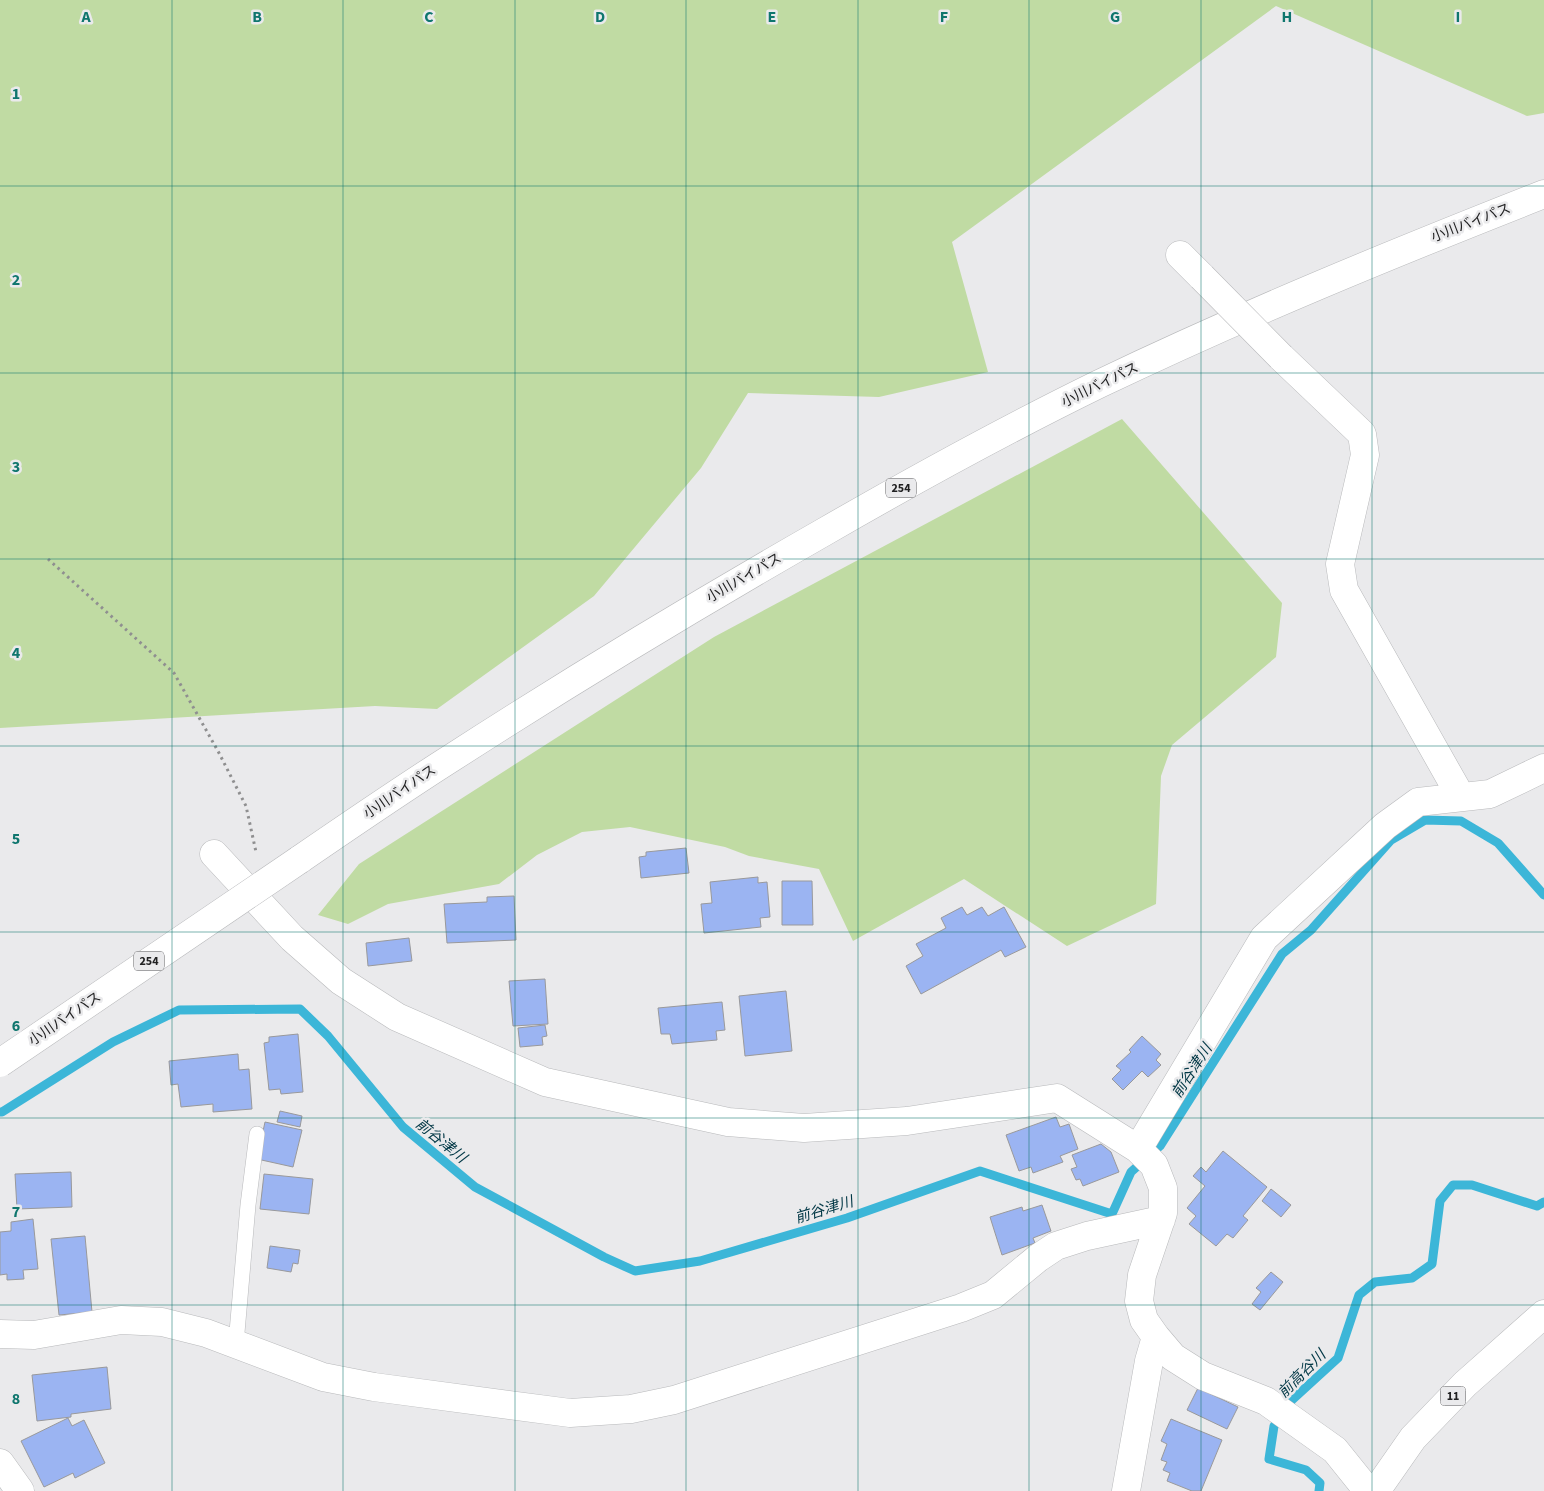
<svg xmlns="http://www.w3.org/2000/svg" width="1544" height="1491" font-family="'Source Sans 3','Noto Sans JP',sans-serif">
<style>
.green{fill:#c0dba3}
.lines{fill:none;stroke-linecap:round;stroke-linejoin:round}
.stream{stroke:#3cb6d8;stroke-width:9}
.building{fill:#9bb4f2;stroke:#99999b}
.service-casing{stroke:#b8b9bb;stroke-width:16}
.minor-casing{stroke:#b8b9bb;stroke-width:29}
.primary-casing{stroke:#b8b9bb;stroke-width:29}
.trunk-casing{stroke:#b8b9bb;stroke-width:29}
.path{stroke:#8f8f90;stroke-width:3;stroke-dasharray:2.5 4;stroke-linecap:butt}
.service{stroke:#fff;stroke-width:15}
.minor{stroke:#fff;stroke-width:28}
.primary{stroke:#fff;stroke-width:28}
.trunk{stroke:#fff;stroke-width:28}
.minor-bridge-casing{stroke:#b8b9bb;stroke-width:29;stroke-linecap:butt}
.trunk-bridge-casing{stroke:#b8b9bb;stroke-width:29;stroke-linecap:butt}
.minor-bridge{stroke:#fff;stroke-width:28}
.trunk-bridge{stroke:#fff;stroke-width:28}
.grid{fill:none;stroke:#0f766e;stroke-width:1;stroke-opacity:0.55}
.labels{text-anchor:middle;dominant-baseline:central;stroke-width:5;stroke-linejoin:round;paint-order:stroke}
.shield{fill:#eaeaec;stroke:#5d5d5f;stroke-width:1}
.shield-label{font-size:12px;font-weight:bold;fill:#212122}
.street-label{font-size:14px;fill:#212122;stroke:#eaeaec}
.water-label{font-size:15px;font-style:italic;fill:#003745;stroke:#eaeaec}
.grid-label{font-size:16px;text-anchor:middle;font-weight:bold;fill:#0f766e;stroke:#eaeaec;stroke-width:5;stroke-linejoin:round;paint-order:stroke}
</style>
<rect width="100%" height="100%" fill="#eaeaec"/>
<path class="green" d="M0,0H1544V113L1527,116L1276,6L952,242L988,372L879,397L748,393L701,468L594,596L437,709L375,706L0,728Z
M1122,419L1282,603L1276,657L1172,745L1161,776L1156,904L1067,946L964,879L853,941L819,869L749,856L725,847L630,827L582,832L537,855L499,884L388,904L348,924L318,915L359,864L714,637Z"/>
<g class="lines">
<path class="stream" d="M0,1112H2L113,1042L179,1010L300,1009L328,1036L403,1127L475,1187L604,1257L635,1271L700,1261L847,1218L980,1171L1112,1214L1131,1172L1160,1146L1282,954L1311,930L1391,840L1425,820L1461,821L1498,843L1544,895
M1319,1491L1320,1483L1306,1470L1269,1459L1274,1426L1292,1400L1338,1358L1359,1295L1375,1282L1412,1278L1432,1264L1440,1201L1453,1185H1472L1537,1206L1544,1202"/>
</g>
<path class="building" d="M686,848L689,873L641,878L639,857L646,856V852Z
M758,877V883L767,882L770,917L760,918L761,927L704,933L701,904L712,903L710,882Z
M782,881H812L813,925H782Z
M514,896L516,940L447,943L444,904L487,902V897Z
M962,907L967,915L982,907L988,916L1004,907L1026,947L1005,957L1001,950L921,994L906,966L923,956L916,944L946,928L941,918Z
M409,938L412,961L368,966L366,943Z
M545,979L548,1024L513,1026L509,981Z
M786,991L792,1051L745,1056L739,996Z
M722,1002L725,1030L716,1031L717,1040L672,1044L670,1034H661L658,1008Z
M545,1025L547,1036L542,1037L543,1045L520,1047L518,1028Z
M298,1034L303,1092L281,1094L280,1089L269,1090L264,1043L269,1042V1037Z
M1142,1036L1161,1054L1156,1060L1161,1065L1148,1077L1142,1071L1123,1090L1112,1079L1121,1070L1116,1066L1131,1052L1129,1050Z
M238,1054L239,1070L249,1069L252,1109L213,1112V1104L181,1107L178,1084L171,1085L169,1061Z
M280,1111L302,1116L300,1127L277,1122Z
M1056,1117L1060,1127L1069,1124L1078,1149L1060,1156L1063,1162L1033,1173L1031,1167L1019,1171L1006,1135Z
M265,1122L302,1130L293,1167L257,1159Z
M1101,1144L1111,1152L1119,1172L1083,1186L1080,1179L1076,1180L1071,1169L1077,1167L1072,1155Z
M1223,1151L1267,1187L1243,1216L1248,1220L1233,1238L1227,1234L1216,1246L1189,1224L1196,1216L1187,1208L1205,1186L1193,1176L1201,1167L1206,1172Z
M71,1172L72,1207L17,1209L15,1174Z
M264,1174L313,1179L309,1214L260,1209Z
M1271,1189L1291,1205L1281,1217L1262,1201Z
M1042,1205L1051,1231L1033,1238L1035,1243L1002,1255L990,1217L1022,1207L1023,1211Z
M33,1219L38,1269L23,1270L24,1279L7,1280V1274L0,1275V1232L11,1231V1222Z
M85,1236L92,1312L59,1315L51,1239Z
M270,1246L300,1250L298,1264L293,1263L291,1272L267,1268Z
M1271,1272L1283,1282L1260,1310L1252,1304L1261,1292L1256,1288Z
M107,1367L111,1409L71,1414V1417L37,1421L32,1375Z
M1198,1388L1238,1407L1227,1429L1187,1410Z
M68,1418L72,1426L84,1420L105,1463L75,1478L73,1473L44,1487L21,1441Z
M1171,1419L1222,1440L1201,1491H1192L1167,1481L1170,1473L1163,1470L1167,1462L1161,1460L1167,1444L1161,1441Z"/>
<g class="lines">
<g class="service-casing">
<path id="service" d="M236,1344L248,1205L257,1134"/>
</g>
<g class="minor-casing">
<path id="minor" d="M1180,255L1202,277
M1281,357L1362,434L1365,455L1340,564L1344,590L1461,797
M214,854L292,938L341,981L397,1017L545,1082L728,1122L804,1128L907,1121L1057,1098L1138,1149L1154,1165L1163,1188V1213L1142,1275L1139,1301L1144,1320L1156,1337L1173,1357L1203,1376L1266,1401L1335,1450L1368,1491
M1138,1149L1264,938L1385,826L1418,802L1490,794L1544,768
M0,1334L34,1335L121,1320L162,1322L206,1333L323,1377L374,1387L570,1413L631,1409L674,1400L961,1308L993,1295L1038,1258L1056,1246L1087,1236L1161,1220
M0,1463L20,1491
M1126,1491L1149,1361L1156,1337"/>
</g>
<g class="primary-casing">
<path id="primary" d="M1376,1491L1413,1438L1465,1384L1544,1314"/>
</g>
<g class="trunk-casing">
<path id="trunk" d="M299,860C350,825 401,790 453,757C574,679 698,604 824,532C914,480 1005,430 1099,384C1245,314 1394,253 1544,194"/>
</g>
<path class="path" d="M48,559L174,673L219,753L246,806L256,852"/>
<use href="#service" class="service"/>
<use href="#minor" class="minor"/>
<use href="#primary" class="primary"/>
<use href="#trunk" class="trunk"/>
<g class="minor-bridge-casing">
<path id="minor-bridge" d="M1202,277L1281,357"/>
</g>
<g class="trunk-bridge-casing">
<path id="trunk-bridge" d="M0,1063L299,860"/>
</g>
<use href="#minor-bridge" class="minor-bridge"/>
<use href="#trunk-bridge" class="trunk-bridge"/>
</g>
<path class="grid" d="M172,0V1491M343,0V1491M515,0V1491M686,0V1491M858,0V1491M1029,0V1491M1201,0V1491M1372,0V1491M0,186H1544M0,373H1544M0,559H1544M0,746H1544M0,932H1544M0,1118H1544M0,1305H1544"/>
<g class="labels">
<g class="shield">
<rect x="886" y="478.5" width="30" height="19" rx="4"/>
<rect x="134" y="951.5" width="30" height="19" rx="4"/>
<rect x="1440.5" y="1386.5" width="25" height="19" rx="4"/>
</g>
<g class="shield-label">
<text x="901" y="488">254</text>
<text x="149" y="961">254</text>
<text x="1453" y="1396">11</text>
</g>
<g class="street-label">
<text transform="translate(1471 223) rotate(-21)">小川バイパス</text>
<text transform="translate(1100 385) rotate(-26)">小川バイパス</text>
<text transform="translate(744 578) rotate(-30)">小川バイパス</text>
<text transform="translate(400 792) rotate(-34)">小川バイパス</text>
<text transform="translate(65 1019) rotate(-34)">小川バイパス</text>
</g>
<g class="water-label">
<text transform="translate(1192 1071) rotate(-57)">前谷津川</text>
<text transform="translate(441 1141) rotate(39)">前谷津川</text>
<text transform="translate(824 1210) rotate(-17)">前谷津川</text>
<text transform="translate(1302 1374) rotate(-45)">前高谷川</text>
</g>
</g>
<g class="grid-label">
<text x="86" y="22">A</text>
<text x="257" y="22">B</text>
<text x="429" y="22">C</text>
<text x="600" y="22">D</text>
<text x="772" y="22">E</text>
<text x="944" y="22">F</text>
<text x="1115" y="22">G</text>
<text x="1287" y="22">H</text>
<text x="1458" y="22">I</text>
<text x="16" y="99">1</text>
<text x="16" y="285">2</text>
<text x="16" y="472">3</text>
<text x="16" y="658">4</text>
<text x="16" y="844">5</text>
<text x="16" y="1031">6</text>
<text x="16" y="1217">7</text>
<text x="16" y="1404">8</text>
</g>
</svg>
